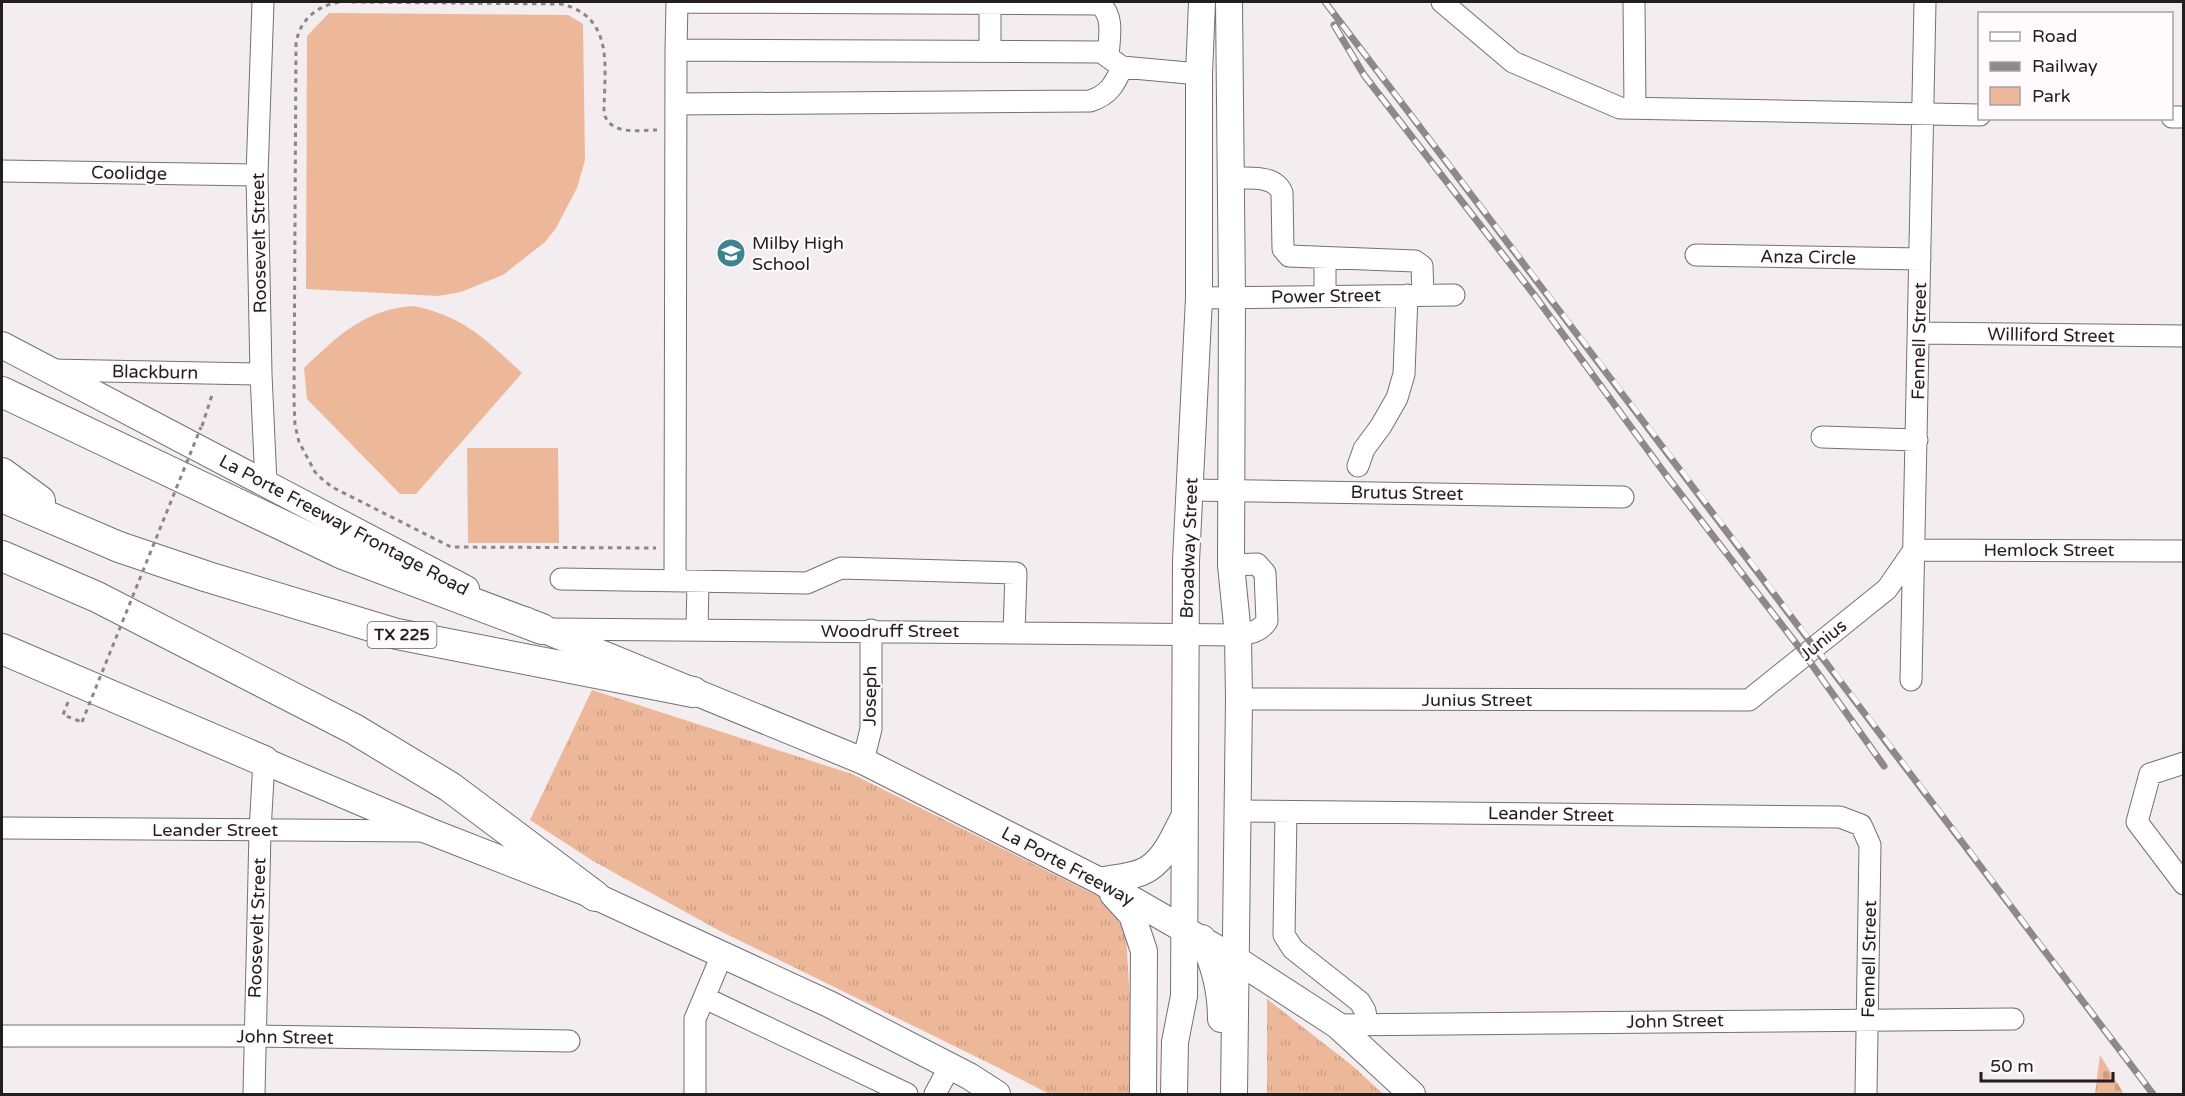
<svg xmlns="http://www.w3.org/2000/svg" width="2185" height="1096" font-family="'Varela Round',sans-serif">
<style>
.grass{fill:url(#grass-tufts)}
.cemetery{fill:url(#cemetery-stones)}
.park{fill:#edb899}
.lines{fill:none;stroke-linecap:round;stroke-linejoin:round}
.minor-casing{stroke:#757072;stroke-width:23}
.major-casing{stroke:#757072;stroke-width:28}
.highway-casing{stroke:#757072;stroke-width:32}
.path{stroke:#8b8789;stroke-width:3;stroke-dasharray:4.5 4.5;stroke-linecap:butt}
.minor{stroke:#fff;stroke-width:21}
.major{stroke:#fff;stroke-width:26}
.highway{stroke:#fff;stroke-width:30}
.rail-casing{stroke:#8d898b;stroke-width:7}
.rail{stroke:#fffbfd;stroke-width:4.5;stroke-dasharray:14;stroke-linecap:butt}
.path-bridge{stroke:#8b8789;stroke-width:3;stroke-dasharray:4.5 4.5;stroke-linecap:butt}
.labels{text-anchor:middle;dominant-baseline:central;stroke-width:4.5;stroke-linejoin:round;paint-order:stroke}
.shield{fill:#fffbfd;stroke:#636062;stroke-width:1.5}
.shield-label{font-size:16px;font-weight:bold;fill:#201e1f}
.street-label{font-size:18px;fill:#201e1f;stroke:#fffbfd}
.poi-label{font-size:18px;fill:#201e1f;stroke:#fffbfd;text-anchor:start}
</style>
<defs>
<pattern id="grass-tufts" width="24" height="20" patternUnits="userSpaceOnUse" patternTransform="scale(1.5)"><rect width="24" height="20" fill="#edb899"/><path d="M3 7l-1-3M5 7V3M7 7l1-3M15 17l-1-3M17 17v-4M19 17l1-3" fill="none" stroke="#cb9e83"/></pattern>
<pattern id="cemetery-stones" width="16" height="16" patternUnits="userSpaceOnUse" patternTransform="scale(1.5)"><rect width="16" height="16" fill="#edb899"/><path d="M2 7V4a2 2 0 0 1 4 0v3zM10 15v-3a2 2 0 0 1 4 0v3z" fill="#cb9e83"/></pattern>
</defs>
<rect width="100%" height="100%" fill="#f3edf0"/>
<path class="grass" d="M592,690L852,774L1108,901L1126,935L1130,1001V1094H1049L999,1068L720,931L593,861L530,820Z
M1267,999L1354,1067L1383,1094H1267Z"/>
<path class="cemetery" d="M2100,1055L2124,1094H2095Z"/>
<path class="park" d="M329,13L568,15L583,24L585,160L577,188L556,228L545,242L503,275L461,292L438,296L306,289L307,36Z
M414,306C465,317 485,339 522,373L416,494H400L307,399L304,368C338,336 364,309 414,306Z
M467,448H558L559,543H468Z"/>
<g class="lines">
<g class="minor-casing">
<path id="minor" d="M263,2L257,175L261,374L266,484
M687,2L1099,4C1115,15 1109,39 1108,57
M990,2V51
M1442,2L1513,62L1620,108L1980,115
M1634,2L1635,108
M676,50L677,2
M676,104L1090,101C1109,95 1115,84 1122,67
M2172,117H2184
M2,171L257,175
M1231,178C1248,179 1275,174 1282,193L1283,249L1289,256L1415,261L1422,266L1423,295
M1696,255L1920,259
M1325,258V297
M1199,298L1454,295
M1919,333L2184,336
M51,370L261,374
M1822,437L1917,440
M1358,466L1364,449L1381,426L1397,398L1404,374L1407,295
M1191,490L1623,497
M561,579L807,583L841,568L1016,573L1014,632
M675,581L676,50L1101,52L1122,67L1199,74
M549,629L1238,635C1250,633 1260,632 1267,621L1265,573L1257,564L1231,565
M697,630L698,582
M1911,680L1925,2
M1239,699L1749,700L1887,589L1914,550L2184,551
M863,761L871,729V630
M2184,763L2150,774L2137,822L2184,884
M1239,811L1840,817L1861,825L1870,845L1866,1094
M1286,812L1284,935L1293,949L1360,1002L1365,1011L1367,1025
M2,828L422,831
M705,998L907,1094
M1337,1025L2013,1019
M2,1036H254L569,1041
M254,1094L260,831L264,761
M695,1094V1019L722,955
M935,1094L950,1066"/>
</g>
<g class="major-casing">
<path id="major" d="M1229,2L1232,298L1231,565L1238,635L1239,699L1234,1094
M2,345L466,589
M525,620L542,629L863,761L1100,881L1237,960L1337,1025L1412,1094
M264,761L429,831L595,896L829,1004L969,1076L997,1094
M1100,881C1114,878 1130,877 1142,872C1164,863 1174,836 1184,817
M1113,894L1132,915L1144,951L1143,1094
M1202,938C1214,965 1221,989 1221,1019
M1174,1094L1175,1042L1184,996L1186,561L1199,298V74L1202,2"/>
</g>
<g class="highway-casing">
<path id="highway" d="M2,392L343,554L542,629
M2,473L40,501
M2,497L119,547L208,577L397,634L693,692
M2,556L97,597L354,729L450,787L595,896
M2,649L264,761"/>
</g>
<path class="path" d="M339,2C317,6 299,20 296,44L294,401L295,425L299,442L315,472L324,481L334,488L451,547L656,548
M352,2L561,4C616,17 604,70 604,113C610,136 639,130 657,130
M202,426L213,392
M68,702L63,715L82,722"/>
<use href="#minor" class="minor"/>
<use href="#major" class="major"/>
<use href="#highway" class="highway"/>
<g class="rail-casing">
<path id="rail" d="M1325,2C1602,365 1878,729 2153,1094
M1334,25L1364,75L1535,296L1666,475L1805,655L1884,766"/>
</g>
<use href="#rail" class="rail"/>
<path class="path-bridge" d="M82,722L201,427"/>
</g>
<defs>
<g id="school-disc" transform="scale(1.5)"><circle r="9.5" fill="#3d858d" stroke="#fffbfd"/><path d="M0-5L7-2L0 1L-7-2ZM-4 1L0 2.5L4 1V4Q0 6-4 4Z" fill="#fff"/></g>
</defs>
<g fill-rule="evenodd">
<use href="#school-disc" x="731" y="253"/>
</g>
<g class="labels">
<rect class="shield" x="367.5" y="622" width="69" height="26" rx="4.5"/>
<g class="shield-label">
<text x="402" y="635">TX 225</text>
</g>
<g class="street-label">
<text transform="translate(129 173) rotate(1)">Coolidge</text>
<text transform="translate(259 243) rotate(-91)">Roosevelt Street</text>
<text transform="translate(1808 257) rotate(1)">Anza Circle</text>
<text transform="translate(1326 296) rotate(-1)">Power Street</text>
<text transform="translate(2051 335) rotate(1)">Williford Street</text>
<text transform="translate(1919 341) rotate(-89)">Fennell Street</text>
<text transform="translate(155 372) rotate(1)">Blackburn</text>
<text transform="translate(1407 493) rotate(1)">Brutus Street</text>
<text transform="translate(344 525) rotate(28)">La Porte Freeway Frontage Road</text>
<text transform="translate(1189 548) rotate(-88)">Broadway Street</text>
<text x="2049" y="550">Hemlock Street</text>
<text x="890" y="631">Woodruff Street</text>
<text transform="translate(1823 640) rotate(-39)">Junius</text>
<text transform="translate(870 696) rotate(-89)">Joseph</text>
<text x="1477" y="700">Junius Street</text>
<text transform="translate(1551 814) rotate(1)">Leander Street</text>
<text x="215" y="830">Leander Street</text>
<text transform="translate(1068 866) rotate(28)">La Porte Freeway</text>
<text transform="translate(257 928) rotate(-88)">Roosevelt Street</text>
<text transform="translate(1869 959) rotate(-89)">Fennell Street</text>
<text transform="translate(1675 1021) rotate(-1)">John Street</text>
<text transform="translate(285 1037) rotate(1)">John Street</text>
</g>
<g class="poi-label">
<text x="752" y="243">Milby High<tspan x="752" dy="21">School</tspan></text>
</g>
</g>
<rect width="2185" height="1096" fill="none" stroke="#201e1f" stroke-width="6"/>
<rect x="1978" y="12" width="195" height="108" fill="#fffbfd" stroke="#a6a3a4" stroke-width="1.5"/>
<rect x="1990" y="32" width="30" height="9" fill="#ffffff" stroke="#a6a3a4" stroke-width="1.5"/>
<text x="2032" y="42" font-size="18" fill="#201e1f">Road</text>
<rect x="1990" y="62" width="30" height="9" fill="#8d898b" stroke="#a6a3a4" stroke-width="1.5"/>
<text x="2032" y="72" font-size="18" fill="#201e1f">Railway</text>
<rect x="1990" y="87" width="30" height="18" fill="#edb899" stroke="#a6a3a4" stroke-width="1.5"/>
<text x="2032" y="102" font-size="18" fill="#201e1f">Park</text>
<path d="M1981 1072v9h132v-9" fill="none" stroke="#201e1f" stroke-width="3"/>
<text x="1990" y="1072" font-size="18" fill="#201e1f" stroke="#fffbfd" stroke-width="4.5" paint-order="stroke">50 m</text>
</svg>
